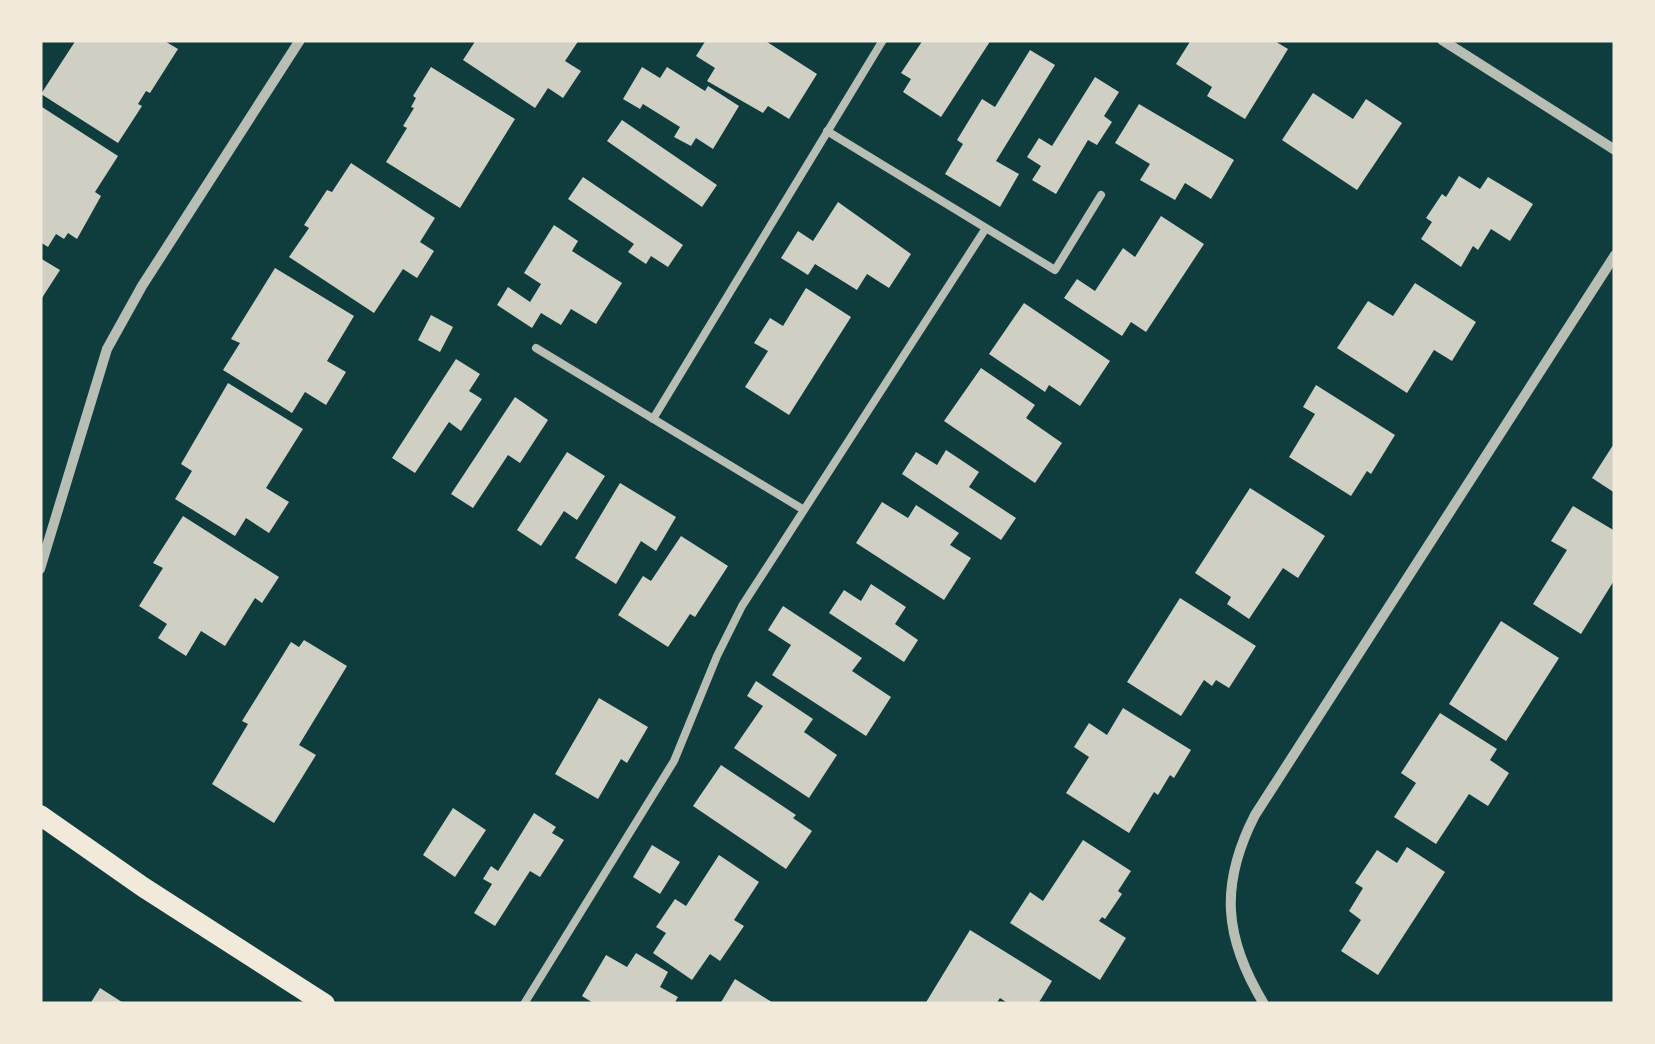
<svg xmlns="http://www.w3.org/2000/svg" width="1655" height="1044" font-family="Rubik,sans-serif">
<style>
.building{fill:#cfcfc3}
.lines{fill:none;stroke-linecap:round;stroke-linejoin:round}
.service{stroke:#b8beb3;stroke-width:8}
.minor{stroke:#b8beb3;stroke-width:10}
.secondary{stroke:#f1e9da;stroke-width:20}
</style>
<rect width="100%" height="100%" fill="#0f3d3e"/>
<path class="building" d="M76,40H163L178,49L150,93L146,91L138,104L142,106L118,143L41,94Z
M476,40H579L565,61L581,71L563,98L548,88L535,108L463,60Z
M706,40H764L817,74L789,119L768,106L763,113L707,81L715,68L696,56Z
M923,40H991L941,117L903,92L911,79L901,73Z
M1191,40H1273L1288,49L1245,119L1207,96L1212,87L1176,64Z
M1030,50L1055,65L996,161L1019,174L1000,207L945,174L963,144L957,140L982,99L995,107Z
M431,67L515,119L460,208L386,162L407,128L403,126L414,108L411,107L416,98L413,96Z
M642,67L660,78L667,67L705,91L708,86L739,106L713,149L696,138L691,146L674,137L680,127L643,104L640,109L623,99Z
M1095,77L1119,92L1104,116L1112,122L1097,145L1088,140L1056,194L1032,180L1041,166L1027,157L1039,138L1052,146Z
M1313,93L1353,119L1366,99L1402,123L1357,190L1282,140Z
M1139,104L1234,160L1211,199L1185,183L1175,200L1140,180L1150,164L1115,143Z
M42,107L118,156L95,192L101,196L77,239L68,233L64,239L56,234L48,247L40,242Z
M622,120L717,185L702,207L607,141Z
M351,163L435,218L420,242L434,251L417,278L403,269L374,313L289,257L309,228L304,225L327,190L332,192Z
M1459,176L1480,189L1488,177L1533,204L1510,241L1491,229L1478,250L1473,246L1461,267L1421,239L1432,222L1426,218L1442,194L1446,197Z
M583,177L683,245L668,267L651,256L646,264L628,252L634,244L568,199Z
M838,202L911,254L889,288L867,274L857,290L815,264L808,275L781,258L798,231L813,241Z
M1161,216L1204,244L1146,332L1131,322L1122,336L1064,298L1077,279L1095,291L1123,248L1135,257Z
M554,225L578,241L572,251L622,283L596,324L571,309L561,325L541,313L532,328L497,305L508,287L530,302L541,284L524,273Z
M40,258L60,270L40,301Z
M275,268L354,316L327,361L346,372L326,405L305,392L292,413L223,370L240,343L231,339Z
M1415,283L1476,322L1452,361L1434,350L1407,393L1337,348L1368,301L1393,316Z
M806,288L851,317L789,415L745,387L768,351L754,343L770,318L783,326Z
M1024,303L1110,361L1080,406L1049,385L1045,392L989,354Z
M431,315L453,327L440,352L418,340Z
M456,359L480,374L469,391L482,399L461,431L449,422L415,473L392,458Z
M981,368L1035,405L1026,418L1062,443L1035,483L944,421Z
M228,383L303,429L266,488L289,502L269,533L246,518L235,536L175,499L192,471L181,464Z
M1316,385L1395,435L1371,474L1367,471L1351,496L1289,457L1315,414L1303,407Z
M515,397L548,420L520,463L508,455L473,508L451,494Z
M1615,442V493L1592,478Z
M946,450L979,472L969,487L1016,518L1001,540L902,474L916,452L937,465Z
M567,452L605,476L577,520L564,511L541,546L517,530Z
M620,483L676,517L656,551L641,541L616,584L575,558Z
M1250,488L1325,536L1298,578L1283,568L1249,619L1227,604L1231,597L1195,573Z
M882,502L908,518L916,505L959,533L950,545L971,558L944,600L856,543Z
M1573,506L1615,531V579L1581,634L1533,604L1567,550L1551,541Z
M183,516L279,577L262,603L255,598L225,646L201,631L186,656L158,638L167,624L139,606L163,568L153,563Z
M681,536L728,566L695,617L690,614L668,647L618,615L643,576L651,581Z
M871,584L906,607L895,624L918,640L904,662L829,613L844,590L861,601Z
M1180,598L1256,646L1229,688L1216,680L1212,686L1204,680L1181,716L1127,682Z
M783,606L862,658L852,671L891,697L866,736L772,675L791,645L768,630Z
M1501,621L1559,658L1506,741L1449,704Z
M304,640L347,666L299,745L316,755L274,823L212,784L248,724L242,721L291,642L299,647Z
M756,681L813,719L804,732L837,755L809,798L734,748L763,706L747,696Z
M599,698L648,727L627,763L621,759L598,799L555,774Z
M1123,708L1191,750L1174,778L1170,775L1158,795L1154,792L1129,833L1066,793L1089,757L1074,747L1089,723L1107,735Z
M1440,713L1497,749L1490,760L1509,773L1488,806L1469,794L1436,844L1394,817L1416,783L1401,773Z
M721,765L796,815L793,818L812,831L786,869L693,806Z
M453,808L486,830L455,877L423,855Z
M534,813L556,827L552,833L564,840L540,877L530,871L495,926L474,913L492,884L483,879L491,866L498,871Z
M1083,840L1131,871L1118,891L1122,894L1105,919L1102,917L1099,921L1126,938L1100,980L1010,923L1030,892L1043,901Z
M652,845L680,862L660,894L633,877Z
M1407,847L1445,872L1378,975L1341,951L1361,920L1349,911L1363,888L1355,883L1377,850L1397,863Z
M719,855L759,882L734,920L744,926L720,961L710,954L692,980L653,953L666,933L656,927L675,899L686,906Z
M970,930L1052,981L1038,1004H1009L1000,998L996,1004H925Z
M636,953L668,972L660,987L678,997L674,1004H595L582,996L606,955L627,967Z
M735,979L775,1004H720Z
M100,988L125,1004H90Z"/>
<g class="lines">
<path class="service" d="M827,131L1055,270L1101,195
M536,348L804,510
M653,419L883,40
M524,1004L674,761L717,656L742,606L986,228"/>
<path class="minor" d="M1442,40L1615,150
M40,569L107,349L142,286L300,40
M1264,1004C1224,938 1219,885 1255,815L1615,255"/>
<path class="secondary" d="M40,815L143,887L325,1004"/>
</g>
<rect width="1655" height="1044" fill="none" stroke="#f1e9da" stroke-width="85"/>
</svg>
